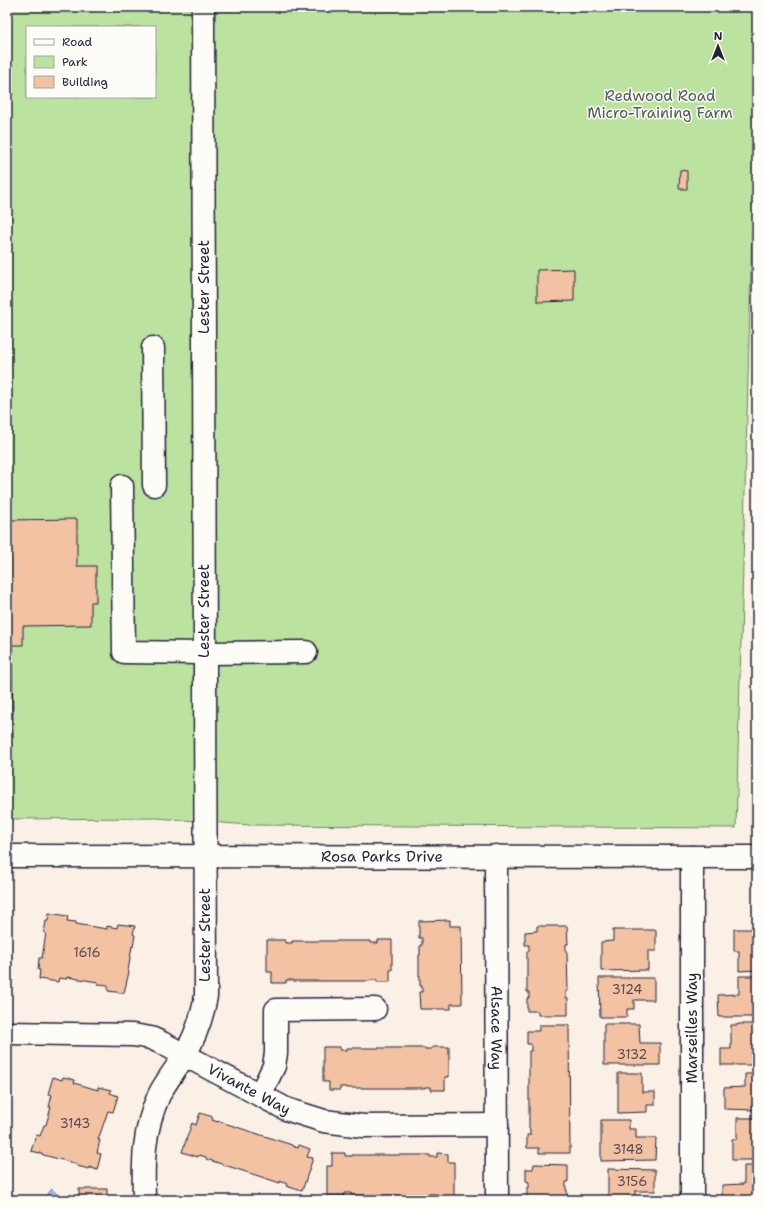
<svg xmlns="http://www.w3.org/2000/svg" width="764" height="1207" font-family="'Shantell Sans',sans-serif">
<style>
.green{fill:#bbe39f;stroke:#6e826d;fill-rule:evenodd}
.water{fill:#94c1ee;stroke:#6681a6}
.building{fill:#f2c2a3;stroke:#22223b}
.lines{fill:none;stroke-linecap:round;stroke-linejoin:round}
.minor-casing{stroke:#22223b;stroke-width:25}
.minor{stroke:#fdfcf7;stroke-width:22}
.labels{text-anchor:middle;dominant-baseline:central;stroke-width:3;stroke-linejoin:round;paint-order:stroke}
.number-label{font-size:13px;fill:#564a55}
.park-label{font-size:15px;fill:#505c59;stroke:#fdfcf7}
.street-label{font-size:15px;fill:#22223b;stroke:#fdfcf7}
</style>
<rect width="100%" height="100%" fill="#fbf0e6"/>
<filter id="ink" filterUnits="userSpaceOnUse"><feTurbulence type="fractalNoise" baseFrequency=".025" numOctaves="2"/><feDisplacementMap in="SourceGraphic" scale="8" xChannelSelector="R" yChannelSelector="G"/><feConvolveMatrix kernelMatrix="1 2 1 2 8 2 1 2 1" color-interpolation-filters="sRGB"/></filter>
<g filter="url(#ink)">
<path class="green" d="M7,7H757V228L752,229L736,828L249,825L157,818L7,819ZM27,27H155V97H27Z"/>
<path class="water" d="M52,1189L63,1200H42Z"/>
<path class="building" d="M680,170L687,171V189H679Z
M574,269V301L537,302V270Z
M77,519V566H96V602H91V625L23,626V645H12L13,737H7V520Z
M49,913L68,916L67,921L76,922V924L107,929V926L117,928L118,924L135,926L133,934L135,935L133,947L132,946L128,971L129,972L124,993L108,991V985L98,984V982L67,977V979L59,978L58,982L39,979L40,970H38L39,958H42L46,933H44L46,921H48Z
M450,920V926H461L462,1004H451V1009H420L419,992H422V986H420V976H419V955H420V945H422V938H419V921Z
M537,926H567L568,944H566V952H567L568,991H566V998H568V1015H538V1011H527V998H529V992H527V951H529V945H525V932L537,931Z
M734,929H757V970L739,971V951H734Z
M613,930H656V951H648V970L601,971V942L613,941Z
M267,940H285V943H292V941H370V943H378V940H392V970H390V982H377V980H370V981H293V980H286V983H272V972H267Z
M739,976H757V1017H719L718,995L739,994Z
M599,978H654V1000H634V1009H627V1017H600Z
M604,1024H639L640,1043H660V1065H604Z
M738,1024H757V1065H721V1049H731V1025H738Z
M539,1025H569L570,1153H539V1148H527V1135H530V1129H529V1051H531V1044H527V1031H539Z
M323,1047H340V1050H347V1048H425V1049H432V1047H449V1077H445V1090H431V1087H425V1088H347V1087H340V1090H329V1082H323Z
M618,1073H642V1092H655V1105H647V1112L618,1113Z
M745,1074H757V1110L724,1109V1088L745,1087Z
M53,1077L62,1080L63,1077L75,1080L74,1083L98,1090V1087L111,1090L110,1093L118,1096L113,1112L108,1111L98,1140H100L97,1153L101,1154L97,1170L89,1167V1169L77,1166V1164L40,1154V1153L31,1151L36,1135L40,1136L44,1125H46L51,1107H49L52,1095L48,1094Z
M200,1113L213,1117L212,1120L218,1122V1121L292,1145V1146L298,1148L299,1145L310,1149L307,1157L313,1158L302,1191L286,1186L287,1184L280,1181V1183L206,1159V1157L199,1155L198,1157L182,1152L192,1123L196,1125Z
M737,1118H757V1160H732V1139H737Z
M601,1120H629V1129H636V1138H656L655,1160L601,1161Z
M332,1153H345V1156H352V1155H430V1157H437V1153L448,1154V1162H454V1197H437V1194H429V1196L351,1195V1193H344V1196H327V1166H332Z
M534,1164L568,1165V1182H566V1190H567V1200H527V1188H529V1182L526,1181V1169H533Z
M744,1166H757V1200H722V1185L744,1184Z
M608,1169L655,1170V1191H635V1200H608Z
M79,1189H107V1200H79Z"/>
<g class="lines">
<g class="minor-casing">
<g id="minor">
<path d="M153,348L154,485"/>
<path d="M122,486L124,652L204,653L306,652"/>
<path id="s1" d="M7,856L757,857"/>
<path id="s2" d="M496,856L497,1200"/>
<path d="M692,857V1200"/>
<path id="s3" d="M7,1033L133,1035L151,1038L162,1043L286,1109L324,1121L363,1126L497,1125"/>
<path d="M260,1095L274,1066L276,1053V1010L375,1009"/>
<path d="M144,1200C143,1161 143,1131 159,1095C166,1081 176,1069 184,1056C196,1036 202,1019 206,996L203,7"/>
</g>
</g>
<use href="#minor" class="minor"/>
</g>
</g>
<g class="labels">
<g class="number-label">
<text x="87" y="952">1616</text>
<text x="627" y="989">3124</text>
<text x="632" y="1054">3132</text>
<text x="75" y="1123">3143</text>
<text x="628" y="1149">3148</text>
<text x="632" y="1181">3156</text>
</g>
<g class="park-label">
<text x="660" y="96">Redwood Road<tspan x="660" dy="17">Micro-Training Farm</tspan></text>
</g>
<g class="street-label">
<text transform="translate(204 287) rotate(-90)">Lester Street</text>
<text transform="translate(204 611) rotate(-90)">Lester Street</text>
<text stroke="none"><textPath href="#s1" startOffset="375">Rosa Parks Drive</textPath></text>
<text transform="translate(205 935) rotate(-90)">Lester Street</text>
<text stroke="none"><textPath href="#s2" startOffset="172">Alsace Way</textPath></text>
<text transform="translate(692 1028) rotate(-90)">Marseilles Way</text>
<text stroke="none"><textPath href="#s3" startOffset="255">Vivante Way</textPath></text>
</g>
</g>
<rect width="764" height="1207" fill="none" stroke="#fdfcf7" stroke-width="24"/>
<rect x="12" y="12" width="740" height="1183" fill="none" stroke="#22223b" stroke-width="1.5" filter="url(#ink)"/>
<rect x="26" y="26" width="130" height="72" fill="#fdfcf7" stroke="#a5a5ac"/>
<rect x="34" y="39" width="20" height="6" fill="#fdfcf7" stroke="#a5a5ac"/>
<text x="62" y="46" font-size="12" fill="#22223b">Road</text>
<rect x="34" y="56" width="20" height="12" fill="#bbe39f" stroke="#a5a5ac"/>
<text x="62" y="66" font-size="12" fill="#22223b">Park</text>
<rect x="34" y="76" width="20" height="12" fill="#f2c2a3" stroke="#a5a5ac"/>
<text x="62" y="86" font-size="12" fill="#22223b">Building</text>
<g transform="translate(718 46)" stroke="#fdfcf7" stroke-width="3" paint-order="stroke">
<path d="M0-3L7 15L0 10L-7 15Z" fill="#22223b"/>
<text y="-6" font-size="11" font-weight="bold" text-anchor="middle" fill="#22223b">N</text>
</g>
</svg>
